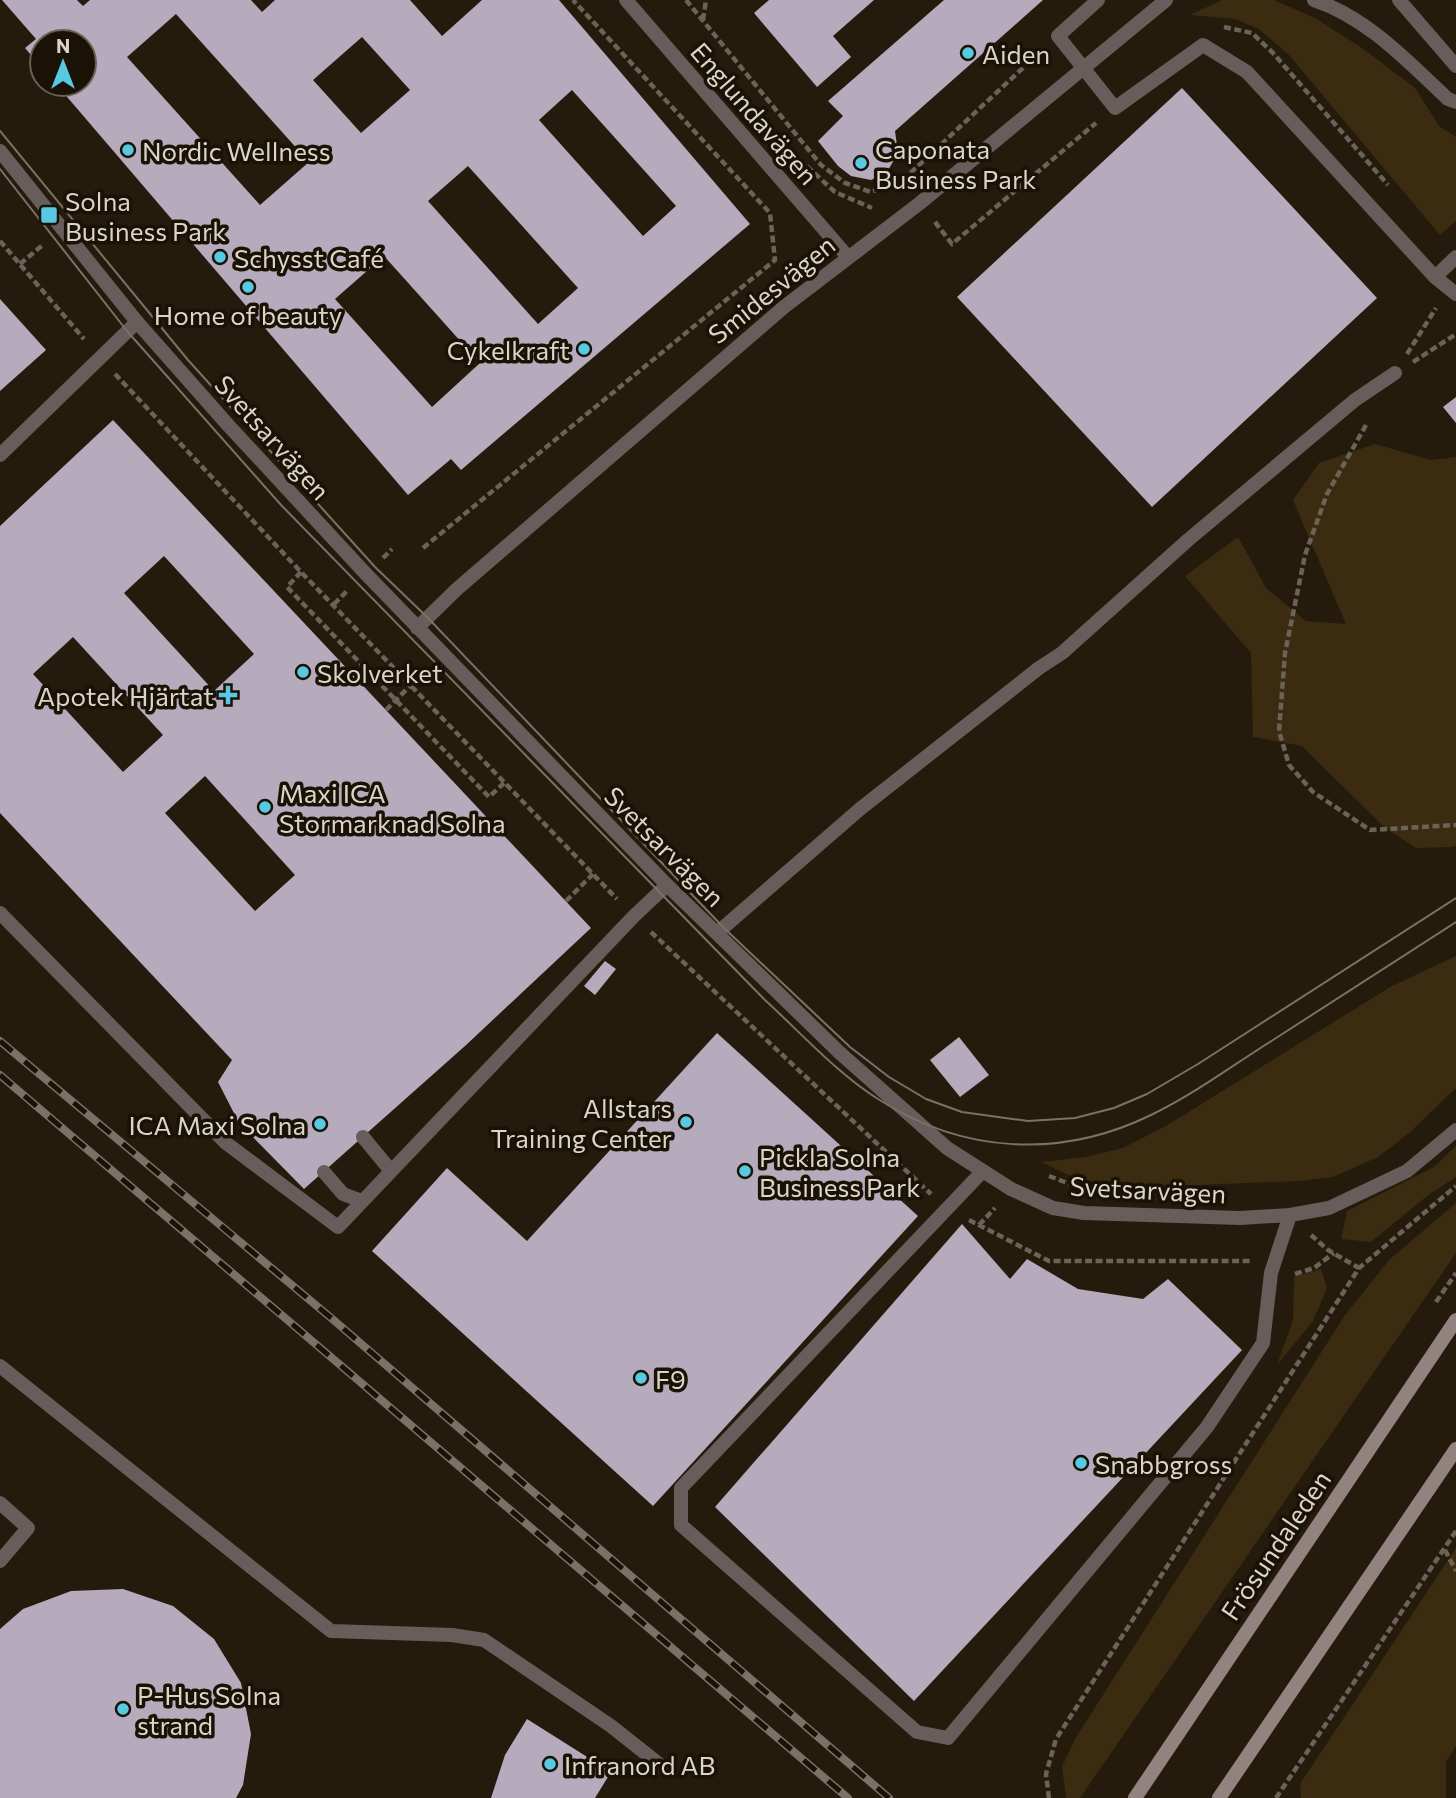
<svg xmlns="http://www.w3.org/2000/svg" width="1456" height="1798" font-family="Commissioner,sans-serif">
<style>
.green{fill:#3b2c11}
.building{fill:#b6abbd;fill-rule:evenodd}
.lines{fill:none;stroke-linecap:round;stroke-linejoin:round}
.path{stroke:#6b6357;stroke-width:4.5;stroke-dasharray:7 3.5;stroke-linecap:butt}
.service{stroke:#675e5c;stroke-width:14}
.minor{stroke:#675e5c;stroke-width:14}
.tertiary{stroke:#675e5c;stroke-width:14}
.secondary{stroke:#928380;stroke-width:14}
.tram{stroke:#7a7267;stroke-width:2}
.rail-casing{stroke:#7a7267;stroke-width:8}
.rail{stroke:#1a1205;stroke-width:5;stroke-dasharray:16;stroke-linecap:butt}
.poi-dot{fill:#57c9e2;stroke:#1a1205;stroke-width:2.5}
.labels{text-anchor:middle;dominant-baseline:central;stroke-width:7;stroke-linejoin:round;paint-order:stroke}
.poi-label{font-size:26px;fill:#dad4cb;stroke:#1a1205;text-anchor:start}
.street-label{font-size:26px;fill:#dad4cb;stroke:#1a1205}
</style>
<rect width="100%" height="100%" fill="#241b0d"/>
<path class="green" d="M1222,0H1274L1315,18L1362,48L1415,88L1439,126L1456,137V221L1440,235L1289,55L1259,29L1235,19L1190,15Z
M1375,444L1431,460L1456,457V845L1452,847L1416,848L1385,828L1302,746L1253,737L1251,653L1185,576L1238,537L1266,588L1306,621L1346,624L1293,500L1319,463Z
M1456,956V1088L1408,1134L1378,1157L1333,1177L1300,1181L1148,1187L1106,1184L1077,1179L1041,1162L1085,1157L1123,1148L1166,1126L1392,986Z
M1456,1146V1177L1427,1196L1371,1242L1341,1239L1347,1211L1434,1167Z
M1456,1203V1253L1080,1798H1066L1062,1767L1075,1739L1345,1315L1390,1259Z
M1321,1269L1327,1288L1313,1321L1277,1365L1293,1320L1294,1277Z
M1456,1548V1746L1446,1762V1798H1301L1300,1784Z"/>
<path class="building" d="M2,0H77L83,6L90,0H251L262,12L275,0H410L442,36L482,0H559L750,224L461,470L451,459L408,495L56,84H84V42H42V68L25,48L36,39ZM176,14L309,162L260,205L127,57ZM362,37L410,90L361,133L313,80ZM572,90L676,206L643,236L539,120ZM468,166L578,288L538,324L428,201ZM384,256L480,363L432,407L335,299Z
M769,0H874L833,36L851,57L817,87L754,13Z
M944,0H1043L895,131L898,153L887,172L871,180L851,176L838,166L818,141L843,116L828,101Z
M1182,88L1377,298L1152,507L957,297Z
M0,299L46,350L0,391Z
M1456,397V423L1443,407Z
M113,420L591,928L465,1046L304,1189L239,1123L218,1082L232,1060L0,813V526ZM164,556L254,654L214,691L124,593ZM73,637L163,735L123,772L33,674ZM205,776L295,875L255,911L165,813Z
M605,961L616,969L595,995L584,986Z
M717,1033L918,1216L653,1506L372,1251L447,1168L527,1241Z
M959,1037L989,1075L960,1097L930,1060Z
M962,1224L1010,1279L1027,1259L1078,1289L1143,1299L1168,1279L1242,1350L914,1701L715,1507Z
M123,1589L173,1606L214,1639L241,1683L251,1734L243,1785L236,1798H0V1629L23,1609L71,1591Z
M527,1719L611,1772L595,1798H491L505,1755Z"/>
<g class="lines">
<path class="path" d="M686,0L821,165L845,183L871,192L904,179L1040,52
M703,20L706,0
M1224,27L1252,33L1273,53L1388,185
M799,159L835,192L872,208
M77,211L85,203
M935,222L952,244L1096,123
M0,241L84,339
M20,264L44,244
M1407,354L1436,308
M1413,362L1456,334
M115,374L301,572L617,899
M1366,425L1327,494L1305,555L1285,653L1279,731L1289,765L1313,792L1370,830L1456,825
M423,548L775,260L770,213L573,0
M383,558L392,549
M301,572L287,587L489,797L504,783
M334,604L348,590
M386,710L411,685
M566,901L593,874
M651,932L931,1194
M1049,1176L1070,1184
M969,1220L1049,1261H1252
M979,1225L995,1208
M1311,1235L1328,1250L1359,1268
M1295,1274L1314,1268L1334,1253
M1436,1302L1456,1273
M1445,1550L1456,1571
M1049,1798L1046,1774L1056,1739L1359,1268L1456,1186
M1276,1798L1456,1531"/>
<path class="service" d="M1098,0L1058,36L1115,108L1203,45L1247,72L1435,277L1456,294
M0,455L137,322
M0,913L226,1143L338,1227L634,916L667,885
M717,933L860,809L1039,668L1062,653L1188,540L1355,400L1395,373
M363,1137L391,1171
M324,1172L343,1194L362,1201
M982,1172L681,1488V1525L917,1732L948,1738L1207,1427L1263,1343L1271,1273L1290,1215
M0,1366L331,1631L452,1635L484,1640L611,1726L664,1768
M0,1503L28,1528L0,1561"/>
<path class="minor" d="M626,0L848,257
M0,151L137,322L228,425L366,574L667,885L840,1053L947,1148L1011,1189L1053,1208L1084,1213L1240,1218L1290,1215L1329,1208L1407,1171L1456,1130
M1435,277L1456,257
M417,628L457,589L784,307L920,203L1166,0"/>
<path class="tertiary" d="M1314,0C1368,18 1407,61 1448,99L1456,102
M1399,0L1456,66"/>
<path class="secondary" d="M1135,1798L1456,1320
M1219,1798L1456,1449"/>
<path class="tram" d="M0,131L188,360L375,567L427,617L724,928L850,1047L889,1077L926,1099L962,1112L1028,1121L1075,1118L1114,1108L1147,1094L1198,1064L1456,898
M0,169L127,331L282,506L766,1001C801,1033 838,1074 878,1099C963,1154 1061,1159 1151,1115C1193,1095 1233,1065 1273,1040C1334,1000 1395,961 1456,922"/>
<g class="rail-casing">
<path id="rail" d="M0,1041L330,1317L889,1798
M0,1075L848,1798"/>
</g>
<use href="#rail" class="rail"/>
</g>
<g class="poi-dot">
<circle cx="968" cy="53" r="7"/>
<circle cx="128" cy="150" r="7"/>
<circle cx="861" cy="163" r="7"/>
<rect x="40" y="206" width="18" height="18" rx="3.5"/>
<circle cx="220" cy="257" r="7"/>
<circle cx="248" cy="287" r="7"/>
<circle cx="584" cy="349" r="7"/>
<circle cx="303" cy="672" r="7"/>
<path d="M224.5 684.5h7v7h7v7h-7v7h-7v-7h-7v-7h7z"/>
<circle cx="265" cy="807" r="7"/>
<circle cx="686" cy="1122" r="7"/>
<circle cx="320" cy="1124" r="7"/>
<circle cx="745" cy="1171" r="7"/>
<circle cx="641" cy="1378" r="7"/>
<circle cx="1081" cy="1463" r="7"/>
<circle cx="123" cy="1709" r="7"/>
<circle cx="550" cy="1764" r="7"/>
</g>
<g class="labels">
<g class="poi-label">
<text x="982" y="53">Aiden</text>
<text x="875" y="148">Caponata<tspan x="875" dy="30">Business Park</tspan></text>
<text x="142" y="150">Nordic Wellness</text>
<text x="65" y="200">Solna<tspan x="65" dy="30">Business Park</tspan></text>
<text x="234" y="257">Schysst Café</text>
<text x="248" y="314" text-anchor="middle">Home of beauty</text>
<text x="570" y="349" text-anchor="end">Cykelkraft</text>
<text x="317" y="672">Skolverket</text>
<text x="214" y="695" text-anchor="end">Apotek Hjärtat</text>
<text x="279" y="792">Maxi ICA<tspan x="279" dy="30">Stormarknad Solna</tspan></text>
<text x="672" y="1107" text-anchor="end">Allstars<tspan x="672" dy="30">Training Center</tspan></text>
<text x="306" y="1124" text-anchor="end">ICA Maxi Solna</text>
<text x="759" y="1156">Pickla Solna<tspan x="759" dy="30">Business Park</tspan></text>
<text x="655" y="1378">F9</text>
<text x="1095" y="1463">Snabbgross</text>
<text x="137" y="1694">P-Hus Solna<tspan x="137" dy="30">strand</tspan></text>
<text x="564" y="1764">Infranord AB</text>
</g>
<g class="street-label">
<text transform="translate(755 113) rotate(49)">Englundavägen</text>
<text transform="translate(771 289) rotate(-39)">Smidesvägen</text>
<text transform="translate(273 437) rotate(48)">Svetsarvägen</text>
<text transform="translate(665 846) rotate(45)">Svetsarvägen</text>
<text transform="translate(1148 1189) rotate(3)">Svetsarvägen</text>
<text transform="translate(1275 1545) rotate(-56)">Frösundaleden</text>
</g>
</g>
<g transform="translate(63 63)"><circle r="33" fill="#1a1205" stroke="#676054" stroke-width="2"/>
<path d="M0-5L12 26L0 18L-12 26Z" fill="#57c9e2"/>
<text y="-10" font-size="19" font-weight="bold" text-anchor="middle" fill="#dad4cb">N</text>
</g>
</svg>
